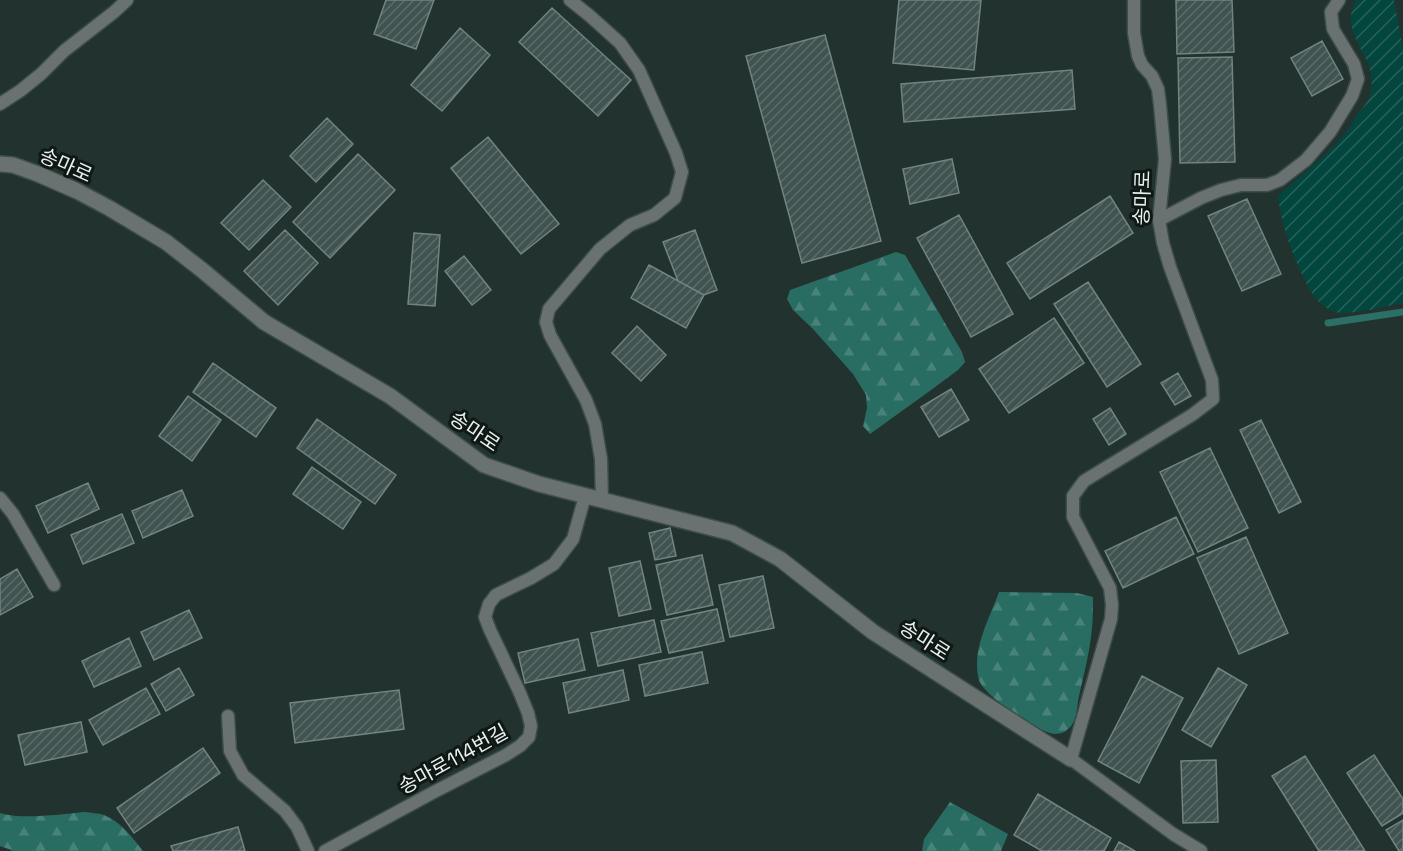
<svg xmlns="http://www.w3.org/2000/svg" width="1403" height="851" font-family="'Space Grotesk','Noto Sans KR',sans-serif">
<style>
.forest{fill:url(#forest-firs)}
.garden{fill:url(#garden-furrows)}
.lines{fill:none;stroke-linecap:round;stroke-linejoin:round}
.stream{stroke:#2c6f65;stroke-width:7}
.building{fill:url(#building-hatch);stroke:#718480;stroke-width:1.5}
.service-casing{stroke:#3d4d4a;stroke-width:15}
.minor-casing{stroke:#3d4d4a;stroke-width:18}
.service{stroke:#6a7271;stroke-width:12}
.minor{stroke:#6a7271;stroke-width:15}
.labels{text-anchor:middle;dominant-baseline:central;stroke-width:6;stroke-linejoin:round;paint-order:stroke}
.street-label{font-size:20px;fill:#e6f1ef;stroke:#101816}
</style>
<defs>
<pattern id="forest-firs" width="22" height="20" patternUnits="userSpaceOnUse" patternTransform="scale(1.5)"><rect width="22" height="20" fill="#296d62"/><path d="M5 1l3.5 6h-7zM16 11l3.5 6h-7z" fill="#488279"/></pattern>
<pattern id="garden-furrows" width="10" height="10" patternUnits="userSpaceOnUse" patternTransform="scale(1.5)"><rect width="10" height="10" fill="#03463e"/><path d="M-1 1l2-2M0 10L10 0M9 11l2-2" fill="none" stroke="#28615a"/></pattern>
<pattern id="building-hatch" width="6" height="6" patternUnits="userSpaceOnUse" patternTransform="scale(1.5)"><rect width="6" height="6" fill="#415350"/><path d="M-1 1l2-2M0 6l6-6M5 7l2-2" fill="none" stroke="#5c6c6a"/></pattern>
</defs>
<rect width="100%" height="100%" fill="#21322f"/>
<path class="forest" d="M896,252L905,255L962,352L965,362L958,370L931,390L870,434L863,426L867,408L866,395L853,374L813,329L793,310L787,299L790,290Z
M999,592L1077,593L1093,597C1093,607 1093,618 1092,628C1090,651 1084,674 1079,696C1077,705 1077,719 1071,726C1067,731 1062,734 1055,734C1039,733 983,695 979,680C971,650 989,620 999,592Z
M950,802L1008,834L1001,851H922L924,839Z
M85,812C91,813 98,813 104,815C121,822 132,837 143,851H14L0,846V813C21,820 62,814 85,812Z"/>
<path class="garden" d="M1356,0H1394L1403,49V303C1385,306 1352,316 1335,312C1327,309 1318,303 1313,295C1297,269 1281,227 1278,196C1287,187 1296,180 1306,172C1318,161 1332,149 1342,137C1348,130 1353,122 1358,114C1362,109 1368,102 1370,95C1381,56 1336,37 1356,0Z"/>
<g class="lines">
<path class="stream" d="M1328,323L1403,312"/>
</g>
<path class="building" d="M386,0H434L416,49L374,34Z
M899,0H981L974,70L893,63Z
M1176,0H1232L1234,52L1177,54Z
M552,8L631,80L598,116L519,42Z
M460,28L490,55L442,111L411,85Z
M825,35L881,241L802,263L746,56Z
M1322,41L1343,79L1312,96L1291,58Z
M1232,57L1235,162L1180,163L1178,58Z
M1072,70L1075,109L904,122L901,84Z
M327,118L353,144L316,182L290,156Z
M488,137L559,224L521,254L451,168Z
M358,154L395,190L330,258L293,222Z
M952,159L959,193L910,204L903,169Z
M263,180L291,207L249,250L221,223Z
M1110,196L1133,233L1030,299L1007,263Z
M1247,199L1281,274L1242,291L1208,216Z
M959,215L1013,314L971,337L917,238Z
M285,230L318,263L278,305L244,271Z
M695,230L717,290L704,295L678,281L663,242Z
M414,233L440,235L435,306L408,304Z
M464,256L491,290L472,305L445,271Z
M649,265L704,295L686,328L631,298Z
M1088,282L1141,364L1107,387L1054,304Z
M1054,318L1084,363L1009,413L979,369Z
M637,326L666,355L641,381L612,353Z
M213,363L276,408L256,437L193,392Z
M1178,373L1191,396L1175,405L1161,383Z
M951,389L969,420L939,437L921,407Z
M188,396L221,420L192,461L159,436Z
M1110,408L1126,434L1109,445L1093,419Z
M317,419L396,475L375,504L297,448Z
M1261,420L1301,502L1279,513L1240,430Z
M1210,448L1248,528L1198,552L1160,472Z
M312,467L361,502L343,529L293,494Z
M88,483L99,509L48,533L36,506Z
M182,490L193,516L143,538L132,511Z
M122,514L134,543L83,564L71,535Z
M1176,517L1194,554L1123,588L1105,551Z
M670,528L676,556L655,560L649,533Z
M1246,537L1288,633L1239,654L1197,558Z
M702,555L713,605L667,615L656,565Z
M640,561L651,609L619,616L609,568Z
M17,569L33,597L0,615V579Z
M763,576L774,628L730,637L719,585Z
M717,609L724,641L669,653L661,621Z
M189,610L202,638L154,660L141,632Z
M654,620L661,652L598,666L591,633Z
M129,638L141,666L94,687L82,661Z
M578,639L585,670L525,683L518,653Z
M702,652L708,683L645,696L639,665Z
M179,668L194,695L166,711L151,684Z
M1218,668L1247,685L1211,747L1182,730Z
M623,670L629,700L569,713L563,683Z
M1142,676L1183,698L1139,783L1098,761Z
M146,688L160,714L103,745L89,720Z
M399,690L404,729L295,743L290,703Z
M81,722L87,752L25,765L18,735Z
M203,748L220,773L134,833L117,808Z
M1374,755L1403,799V813L1382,826L1347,773Z
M1305,756L1365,851H1319L1272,776Z
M1216,760L1218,822L1183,823L1181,761Z
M1038,794L1111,838L1104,851H1042L1014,835Z
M1403,820V851H1399L1386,830Z
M238,827L245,851H173L171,846Z
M1119,842L1135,851H1114Z"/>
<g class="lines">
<g class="service-casing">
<path id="service" d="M570,0L590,16L620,43L639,70L676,153L682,172L675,198L654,215L630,225L600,249L549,309L546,322L550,335L586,400L595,424L601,459L602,501
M1134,0V33L1138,56L1142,65L1152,76L1158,89L1160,105L1165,159L1159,220L1163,243L1170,267L1212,380L1213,399L1192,415L1084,481L1073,496V517L1110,588L1112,605L1111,619L1071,759L1173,834L1201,851
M0,104L20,91L41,74L64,51L114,12L127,0
M1159,220L1201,198L1221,190L1241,185H1267L1280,180L1306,160L1330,132L1352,96L1358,79L1354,64L1333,29L1331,12L1339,0
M0,498L13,514L54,585
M228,716L230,751L243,775L285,811L297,827L308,851
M325,851L434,792L506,755L520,746L529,737L531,726L528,713L519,691L490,630L485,617L489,604L496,595L531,578L554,564L573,539L585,496"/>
</g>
<g class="minor-casing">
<path id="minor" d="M0,164L13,165L38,174L77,191L109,208L166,242L202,270L264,322L390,396L484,465L539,484L732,533L780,559L873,632L1071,759"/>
</g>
<use href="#service" class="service"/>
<use href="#minor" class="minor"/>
</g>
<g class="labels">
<g class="street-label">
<text transform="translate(66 165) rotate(24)">송마로</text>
<text transform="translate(1142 198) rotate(-88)">송마로</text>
<text transform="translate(475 431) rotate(34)">송마로</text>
<text transform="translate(925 640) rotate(33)">송마로</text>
<text transform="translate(453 759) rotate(-29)">송마로114번길</text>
</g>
</g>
</svg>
